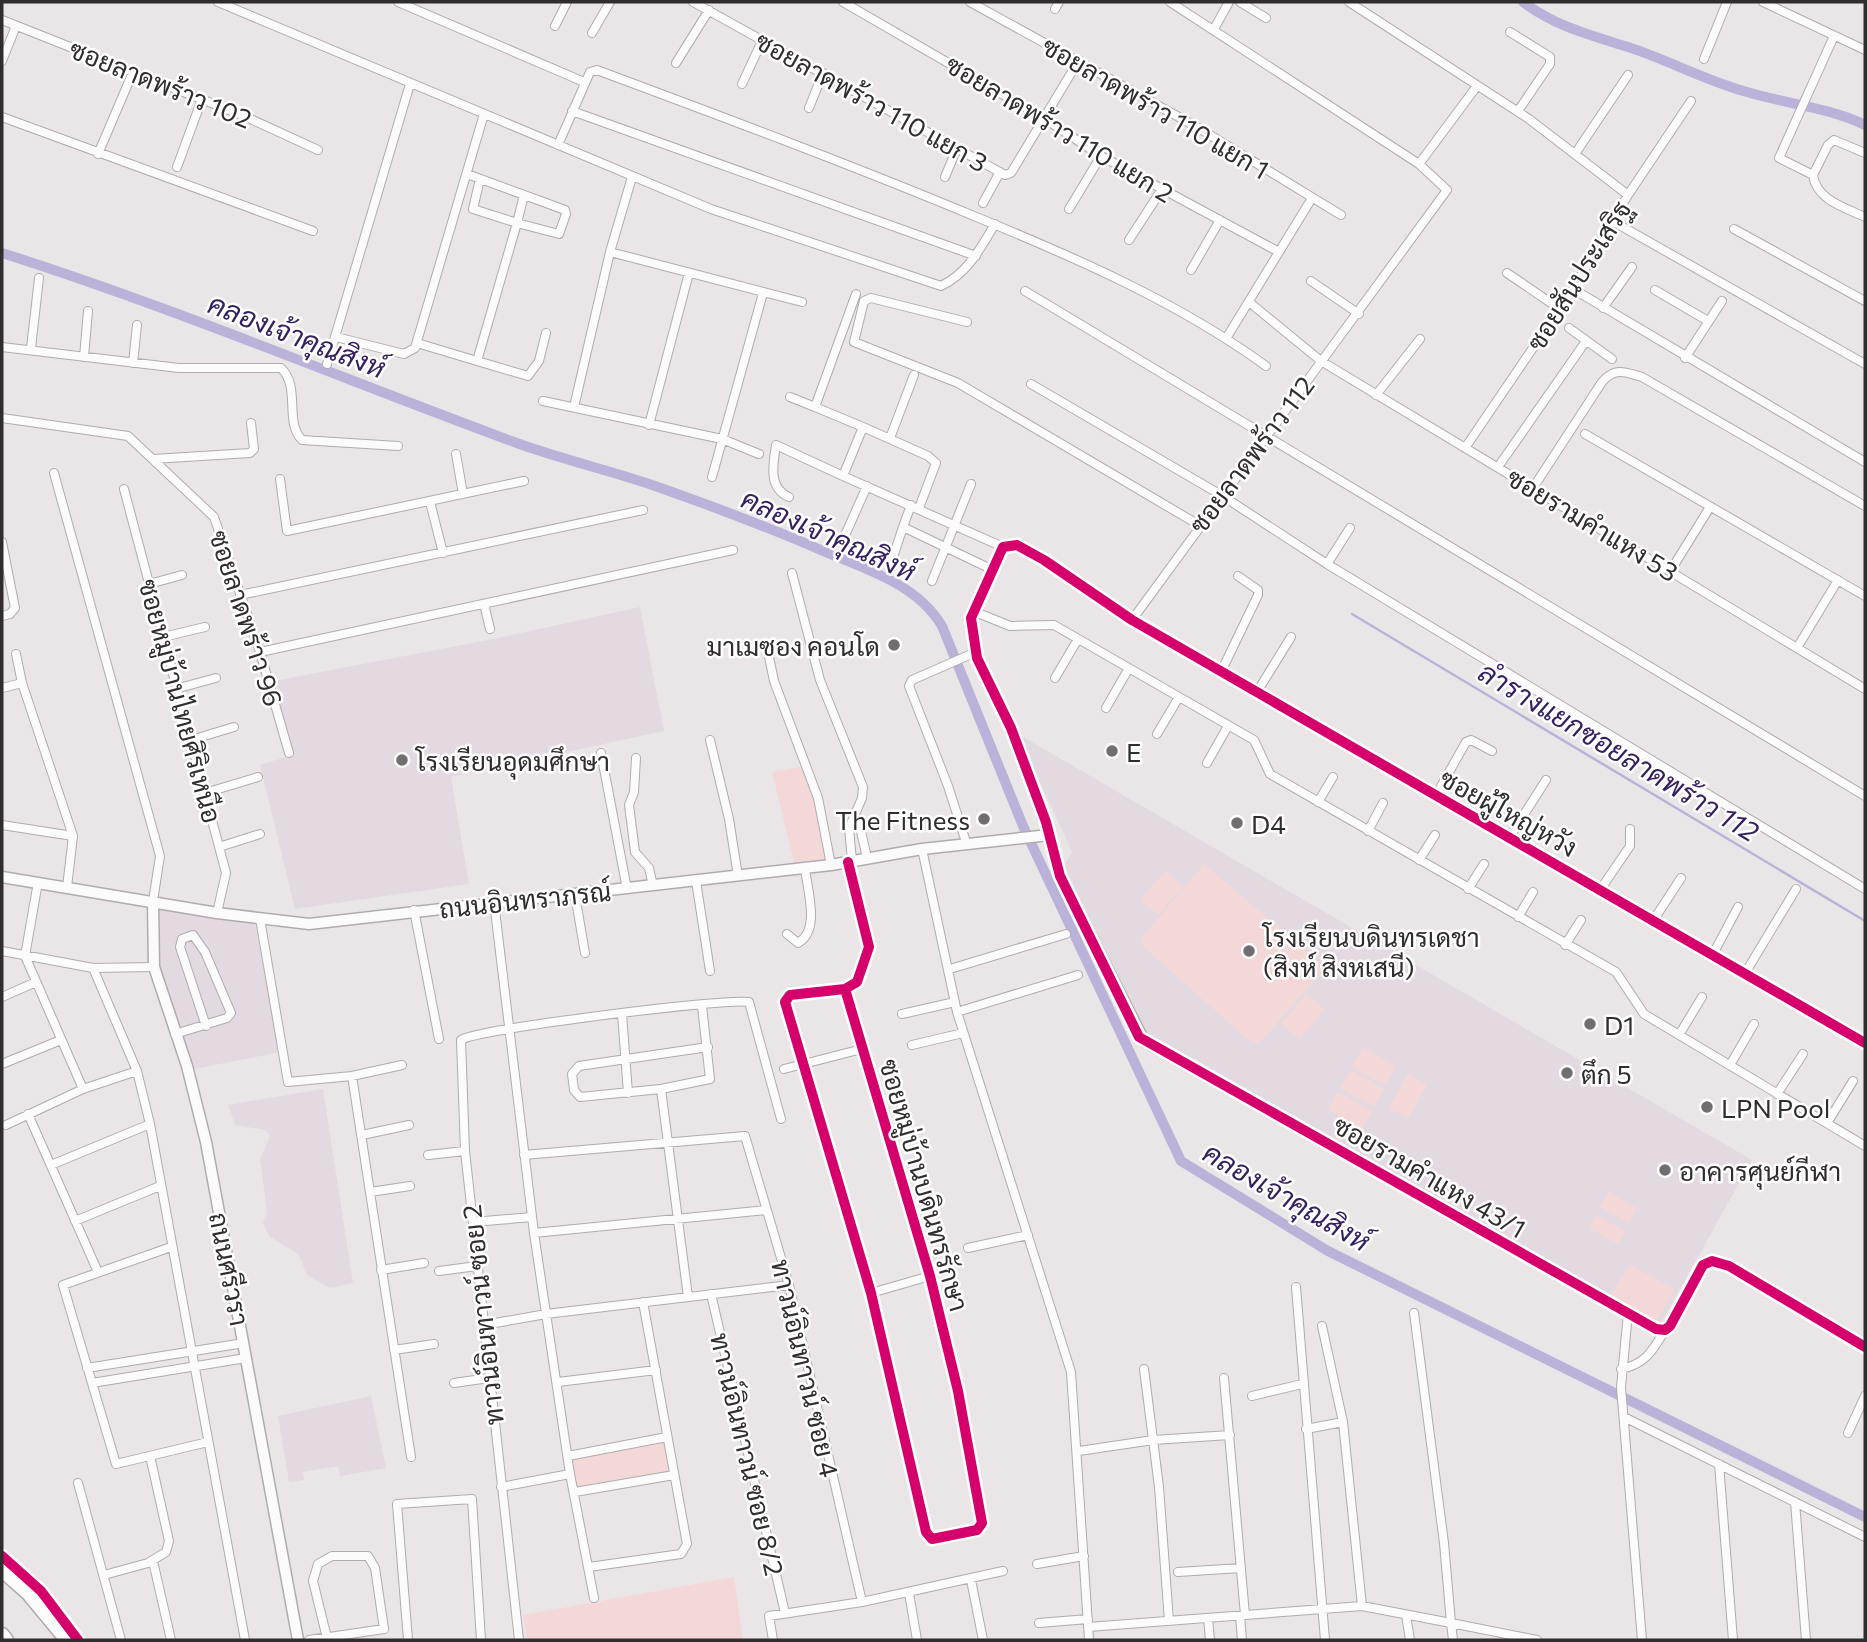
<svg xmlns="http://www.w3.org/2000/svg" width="1867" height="1642" font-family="Commissioner,Sarabun,sans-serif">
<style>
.built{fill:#e3d9e0}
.green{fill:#f4d8d8}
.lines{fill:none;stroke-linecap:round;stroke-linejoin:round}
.stream{stroke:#bbb2d9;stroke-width:2.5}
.canal{stroke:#bbb2d9;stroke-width:10}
.street-casing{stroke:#afacae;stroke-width:10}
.secondary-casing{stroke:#afacae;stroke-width:13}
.primary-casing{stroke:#afacae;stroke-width:15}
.highway-casing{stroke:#afacae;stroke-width:17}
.street{stroke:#fcfbfc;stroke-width:8}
.secondary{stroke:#fcfbfc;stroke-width:10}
.primary{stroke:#fcfbfc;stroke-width:12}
.highway{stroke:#fcfbfc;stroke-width:14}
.cycleway-casing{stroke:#fff;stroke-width:15}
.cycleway{stroke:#d6006c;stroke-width:10}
.poi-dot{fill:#716e70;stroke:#fff;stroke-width:2.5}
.labels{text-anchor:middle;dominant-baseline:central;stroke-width:5;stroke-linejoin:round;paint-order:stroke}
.street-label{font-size:26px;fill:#302d2f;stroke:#fff}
.poi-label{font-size:26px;fill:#302d2f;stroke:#fff;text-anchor:start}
.water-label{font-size:28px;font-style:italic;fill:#351f60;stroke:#fff}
</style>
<rect width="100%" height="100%" fill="#eae6e8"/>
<path class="built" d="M640,607L664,731L451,777L469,884L295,909L260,765L292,755L274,681L498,638Z
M1018,734L1752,1160L1661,1323L1146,1035L1063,867L1072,852Z
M152,900L254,919L281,1052L189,1070L148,957Z
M323,1089L353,1283L330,1288L307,1275L298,1254L269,1236L263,1223L267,1212L260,1159L270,1136L266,1130L235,1125L228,1105Z
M371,1396L386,1468L340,1476L338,1466L303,1472L304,1480L289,1482L278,1416Z"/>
<path class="green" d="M809,765L831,865L795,867L772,772Z
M1204,864L1322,964L1323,970L1259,1044L1246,1038L1145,948L1140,940Z
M1165,871L1183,886L1158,915L1140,900Z
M1306,994L1325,1009L1300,1039L1281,1024Z
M1363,1048L1396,1066L1385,1085L1352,1067Z
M1351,1070L1384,1089L1374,1107L1340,1088Z
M1408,1074L1427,1085L1408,1119L1389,1108Z
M1338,1092L1372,1111L1362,1129L1328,1109Z
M1609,1192L1637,1208L1629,1223L1600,1207Z
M1596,1215L1626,1231L1618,1244L1589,1228Z
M1630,1265L1675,1289L1657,1321L1611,1295Z
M666,1441L671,1472L574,1488L569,1458Z
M734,1577L743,1640H527L523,1615Z"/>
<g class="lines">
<path class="stream" d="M1352,614L1865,921"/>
<path class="canal" d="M1523,2C1556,27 1593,36 1631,48C1670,61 1707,81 1747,92C1787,104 1827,107 1865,125
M2,253C175,308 343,379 514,442C560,459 609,470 655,486C712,506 768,527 823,551C866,569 917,584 942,626L1023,826L1181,1161L1328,1251L1865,1517"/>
<g class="street-casing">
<path id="street" d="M218,2L711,209L941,286C968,273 980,249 995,224
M398,2L584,82
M693,2L1005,175L1011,173L1079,60
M843,2L1045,119L1101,156L1279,252
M970,2L1197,127L1341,215
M1240,2L1266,18
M1349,2L1529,119L1628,195
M1763,2L1865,50
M1055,9L1059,2
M2,20L244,116L318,150
M555,26L567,2
M1214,29L1229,2
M1510,32L1550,57V64L1518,111
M592,33L610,2
M1704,59L1727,2
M2,61L16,26
M676,63L709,10
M742,84L762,41
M809,108L823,73
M572,111L976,256
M2,117L313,231
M558,145L590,72L597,70C723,117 849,164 974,216C1074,257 1178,302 1266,366
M1865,153L1834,140L1828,145L1813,175C1816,200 1846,208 1865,217
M98,154L133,72
M1575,154L1628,75
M1419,164L1477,86
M177,167L202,99
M467,174L565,210L566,214L559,234L517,223L477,361L528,376L539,361L546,333
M1813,175L1779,158L1834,36
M945,177L957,148
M480,179L473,209L517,223L524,195
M983,203L1000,172
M1069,209L1101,156
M1614,222L1865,364
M1734,229L1865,301
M1129,240L1162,189
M610,252L802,302
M1191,270L1220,220
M1507,273L1560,309
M1311,281L1359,314
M1573,289L1865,462
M1655,290L1708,321
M1025,291L1865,796
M856,294L815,407L863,427L843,476L1003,547
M1249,302L1321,361L1865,689
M1603,308L1632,267
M967,322L871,298L864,301L854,342L958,383L1199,525
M1569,328L1612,359
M336,337L404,354L415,348L484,114
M1227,337L1312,198
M417,343L477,361
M2,347L179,368H281C301,387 284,422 302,440L398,446
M31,348L39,278
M84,357L88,311
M1685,358L1722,301
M133,363L137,325
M327,364L410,84
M1031,384L1221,495L1327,564L1865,889
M1376,395L1420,339
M790,397L815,407
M543,401L722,439L759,454
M574,407L610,252L632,177
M2,418L128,436L214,517L260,652L289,753
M649,425L689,273
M863,427L928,456L936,463L919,508
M1585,434L1865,596
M890,438L914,375
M1465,448L1573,289L1628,195L1691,101
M456,454L463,494
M153,459L250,453L254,449L251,423
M1498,467L1586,341
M54,473L160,856L153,901
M712,477L763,293
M280,479L287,531L524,481
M1533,488L1602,382C1615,367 1625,372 1642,377L1865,506
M124,489L226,873L217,913
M789,497C768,488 773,465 776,445L843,476
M430,502L443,553
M911,505L903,527L991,569
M2,542L15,608L10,614L2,616
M842,542L867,486
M892,560L903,527
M1327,564L1350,528
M1671,570L1710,507
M792,573L820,680L863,787L862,798L849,828L852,861
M932,581L971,484
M149,584L182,575
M240,595L643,510
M484,604L490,629
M973,611L1010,626L1054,625L1254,740L1270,774L1616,972L1644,1014L1865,1146
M1132,620L1447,190L1419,164L1170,2
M163,637L205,627
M1797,648L1838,580
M260,652L733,550
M768,652L774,681L818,798L831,865
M16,654L22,683
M1221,672L1258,595V590L1238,576
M1055,678L1078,639
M2,688L22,683L73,836L67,887
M179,688L216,678
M1257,692L1291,637
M1106,708L1129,668
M1157,734L1179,697
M191,740L234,727
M710,740L729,819L738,876
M601,753L627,889
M636,758L634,792L629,805L635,852L649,868L653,886
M1207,763L1228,726
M205,793L258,777
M1435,797L1466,742L1471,740L1492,751
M1318,802L1333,777
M854,819L860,827L867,858
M2,825L73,836
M1368,831L1383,803
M1049,835L1011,728L977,658L973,642V611L991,569L1003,547L1009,544L1017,545L1044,560L1132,620L1435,797L1865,1043
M1509,838L1546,780
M967,845L948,786L909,686L912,680L976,652
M219,847L260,834
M922,849L957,1012L1071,1372L1089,1640
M1419,860L1435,835
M696,881L710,971
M38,882L25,956L83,1089
M1468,889L1484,864
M1600,890L1630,846V829
M575,895L585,953
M494,902L534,1233L570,1474L594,1598
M414,910L439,1039
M1518,917L1533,892
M260,919L288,1082L352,1076L402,1065
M1653,921L1681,878
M787,934L798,943C821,930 807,890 805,868
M1565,945L1581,920
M2,951L93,968L154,967
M1712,956L1738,907
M93,968L137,1071L150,1124L245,1640
M950,969L1066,934
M1744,975L1796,889
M845,989L790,995L785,1002L871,1293L926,1532L932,1539L977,1530L982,1523L958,1391L930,1276L845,989L857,982L869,947L848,862
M2,997L36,982
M957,1012L1078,975
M622,1014L628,1093
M902,1014L955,1002
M175,1034L227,1018L231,1013L205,952L193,935L182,939L180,947L206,1026
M1679,1035L1702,997
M912,1045L963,1033
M2,1064L61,1040
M1730,1065L1754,1024
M784,1069L862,1049
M352,1076L411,1457
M661,1089L580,1097L574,1090L572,1074L579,1066L708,1047
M1777,1094L1803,1054
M28,1114L98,1272
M1827,1123L1853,1081
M6,1125L83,1089L137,1071
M362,1135L409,1125
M428,1155L465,1151
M524,1155L745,1136L789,1285L862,1602
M51,1165L150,1124
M370,1192L410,1186
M75,1221L160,1186
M473,1222L532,1217
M534,1233L766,1210
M171,1247L63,1285L116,1464L208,1442
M968,1248L1028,1235
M381,1270L424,1263
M439,1271L477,1266
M1296,1287L1325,1640
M871,1293L930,1276
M711,1294L785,1613
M688,1297L661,1089L710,1079L702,1006
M1414,1313L1444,1543L1451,1623L1537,1640
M1628,1313L1621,1387L1642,1640
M484,1325L546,1314L789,1285
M1322,1326L1343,1422L1362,1606
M394,1350L434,1344
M87,1368L244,1343
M1144,1369L1159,1487L1169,1621
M1621,1369C1646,1364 1653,1350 1665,1330
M1224,1378L1245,1615
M558,1382L656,1370
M92,1383L246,1358
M454,1383L489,1378
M1252,1396L1302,1384
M1624,1417L1865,1537
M1306,1429L1343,1422
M1848,1433L1865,1396
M1079,1451L1153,1440L1230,1435
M568,1456L667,1437
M1719,1464L1733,1640
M78,1483L121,1640
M501,1487L570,1474
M575,1492L674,1475
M1795,1502L1806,1640
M153,1561L171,1640
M1037,1564L1084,1556
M589,1567L681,1554L687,1544L643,1302
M1178,1572L1241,1568
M104,1575L148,1563L166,1552L169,1541L150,1456
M971,1580L983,1640
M909,1593L917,1640
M1406,1615L1410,1640
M1240,1616L1242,1640
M1208,1618L1210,1640
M1039,1623L1088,1619
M1088,1627L1362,1606L1451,1623L1453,1640
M309,1640L384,1629L375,1568L368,1556H332L318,1564L313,1581L325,1630L328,1640
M408,1640L397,1504L472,1499L481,1640
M519,1640L465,1151L461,1040C478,1029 724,998 749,1002L781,1119
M773,1640L769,1616L862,1602L1003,1571"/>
</g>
<g class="secondary-casing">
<path id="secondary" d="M2,877L217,913L309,924L831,865L922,849L1049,835L1060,876L1144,1041L1656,1329L1665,1330L1670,1326L1703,1265L1712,1261L1729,1266L1865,1347
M153,901L154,967L187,1066L206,1142L298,1640"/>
</g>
<g class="primary-casing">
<path id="primary" d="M2,1571L27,1593L66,1640"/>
</g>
<g class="highway-casing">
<path id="highway" d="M2,1635L6,1640"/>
</g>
<use href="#street" class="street"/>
<use href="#secondary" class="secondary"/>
<use href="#primary" class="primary"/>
<use href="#highway" class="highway"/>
<g class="cycleway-casing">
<path id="cycleway" d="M845,989L790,995L785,1002L871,1293L926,1532L932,1539L977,1530L982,1523L958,1391L930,1276L845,989L857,982L869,947L848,862
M1865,1043L1132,620L1044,560L1017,545L1003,547L971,618L977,658L1011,728L1046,822L1060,876L1139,1037L1656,1329L1665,1330L1670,1326L1703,1265L1712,1261L1729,1266L1865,1347
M2,1556L41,1591L78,1640"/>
</g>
<use href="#cycleway" class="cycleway"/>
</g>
<g class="poi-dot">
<circle cx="894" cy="645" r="7"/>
<circle cx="1112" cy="751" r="7"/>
<circle cx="402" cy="760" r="7"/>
<circle cx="984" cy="819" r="7"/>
<circle cx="1237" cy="823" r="7"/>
<circle cx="1249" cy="951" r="7"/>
<circle cx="1590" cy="1024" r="7"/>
<circle cx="1567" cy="1073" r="7"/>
<circle cx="1707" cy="1107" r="7"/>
<circle cx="1665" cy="1170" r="7"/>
</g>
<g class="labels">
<g class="street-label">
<text transform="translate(161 83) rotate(22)">ซอยลาดพร้าว 102</text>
<text transform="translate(872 101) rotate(29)">ซอยลาดพร้าว 110 แยก 3</text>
<text transform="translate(1156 107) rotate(30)">ซอยลาดพร้าว 110 แยก 1</text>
<text transform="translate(1060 128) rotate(31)">ซอยลาดพร้าว 110 แยก 2</text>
<text transform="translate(1578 275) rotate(-58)">ซอยสันประเสริฐ</text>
<text transform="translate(1251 454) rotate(-53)">ซอยลาดพร้าว 112</text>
<text transform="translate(1593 524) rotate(31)">ซอยรามคำแหง 53</text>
<text transform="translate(247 618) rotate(72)">ซอยลาดพร้าว 96</text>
<text transform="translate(181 701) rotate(75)">ซอยหมู่บ้านไทยศิริเหนือ</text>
<text transform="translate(1509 812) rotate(29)">ซอยผู้ใหญ่หวัง</text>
<text transform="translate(525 899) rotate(-6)">ถนนอินทราภรณ์</text>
<text transform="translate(1430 1176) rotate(30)">ซอยรามคำแหง 43/1</text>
<text transform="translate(925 1185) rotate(74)">ซอยหมู่บ้านบดินทรรักษา</text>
<text transform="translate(230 1269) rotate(79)">ถนนศรีวรา</text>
<text transform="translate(482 1315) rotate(-96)">ทาวน์อินทาวน์ ซอย 2</text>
<text transform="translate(806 1368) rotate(77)">ทาวน์อินทาวน์ ซอย 4</text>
<text transform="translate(748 1454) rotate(77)">ทาวน์อินทาวน์ ซอย 8/2</text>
</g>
<g class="poi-label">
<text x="880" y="645" text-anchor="end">มาเมซอง คอนโด</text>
<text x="1126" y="751">E</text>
<text x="416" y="760">โรงเรียนอุดมศึกษา</text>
<text x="970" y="819" text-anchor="end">The Fitness</text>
<text x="1251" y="823">D4</text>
<text x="1263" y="936">โรงเรียนบดินทรเดชา<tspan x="1263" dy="30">(สิงห์ สิงหเสนี)</tspan></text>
<text x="1604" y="1024">D1</text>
<text x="1581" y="1073">ตึก 5</text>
<text x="1721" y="1107">LPN Pool</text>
<text x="1679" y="1170">อาคารศุนย์กีฬา</text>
</g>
<g class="water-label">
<text transform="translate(297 335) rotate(21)">คลองเจ้าคุณสิงห์</text>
<text transform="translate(829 534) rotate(24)">คลองเจ้าคุณสิงห์</text>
<text transform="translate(1619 751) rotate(31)">ลำรางแยกซอยลาดพร้าว 112</text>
<text transform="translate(1287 1196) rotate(30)">คลองเจ้าคุณสิงห์</text>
</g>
</g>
<rect width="1867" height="1642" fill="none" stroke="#302d2f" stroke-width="7"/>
</svg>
